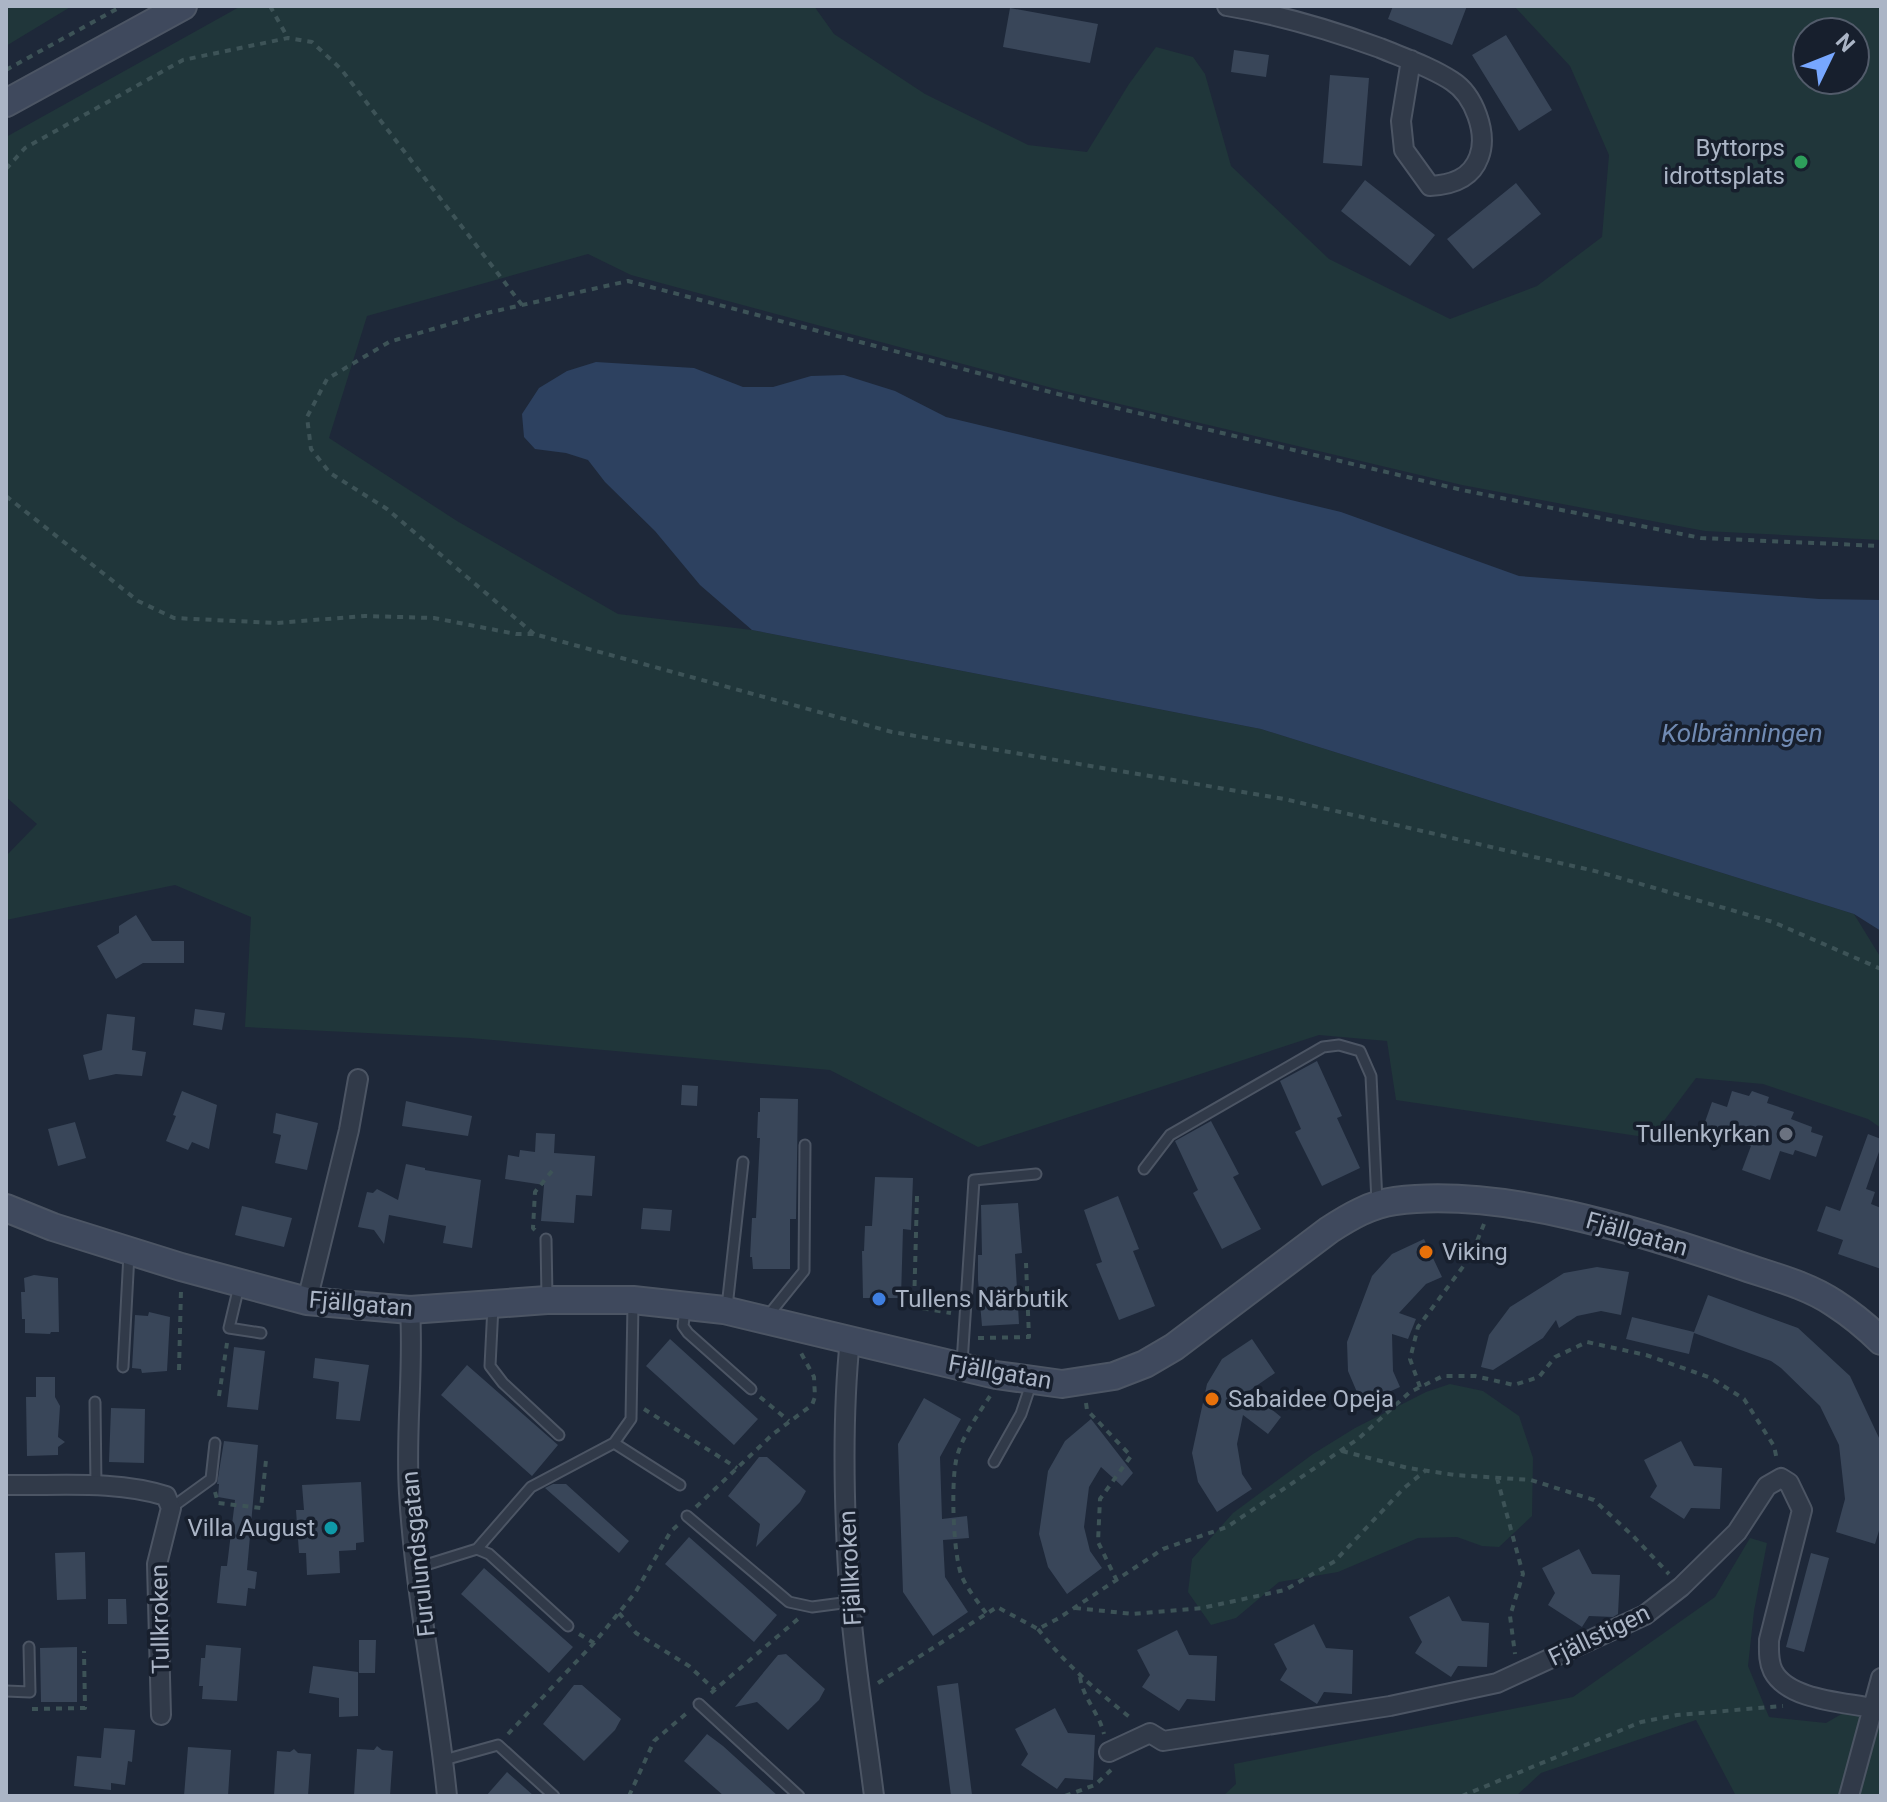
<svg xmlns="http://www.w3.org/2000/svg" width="1887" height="1802" font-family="Roboto,sans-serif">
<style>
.green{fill:#20363a;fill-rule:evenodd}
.water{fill:#2d4160}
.building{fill:#394659}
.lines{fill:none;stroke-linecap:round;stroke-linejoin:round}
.lane-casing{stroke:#4c5564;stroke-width:13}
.street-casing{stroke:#4c5564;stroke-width:22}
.secondary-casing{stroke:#4c5564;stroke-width:30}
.path{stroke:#3d5357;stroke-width:4;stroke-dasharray:6 6;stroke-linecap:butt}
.lane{stroke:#313a49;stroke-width:9}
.street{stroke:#313a49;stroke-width:18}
.secondary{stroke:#3f495d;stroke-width:26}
.leisure-dot{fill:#2e9e5b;stroke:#171f2d;stroke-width:3}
.worship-dot{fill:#6b7280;stroke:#171f2d;stroke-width:3}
.food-dot{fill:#e8710a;stroke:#171f2d;stroke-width:3}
.shop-dot{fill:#3f7fe0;stroke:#171f2d;stroke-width:3}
.culture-dot{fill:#0f9aa8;stroke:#171f2d;stroke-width:3}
.labels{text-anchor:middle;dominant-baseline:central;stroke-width:7;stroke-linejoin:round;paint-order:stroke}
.poi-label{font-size:24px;fill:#abb5c6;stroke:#171f2d;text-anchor:end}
.street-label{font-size:24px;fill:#abb5c6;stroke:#171f2d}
.water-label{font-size:26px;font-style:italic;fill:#708ab2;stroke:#171f2d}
</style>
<rect width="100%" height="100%" fill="#1e2839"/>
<path class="green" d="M6,6H72L6,46Z
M241,6H814L834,34L925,94L1028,145L1087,152L1129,84L1156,47L1193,57L1205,74L1231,166L1329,259L1450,319L1537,286L1602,237L1609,155L1570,66L1514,6H1881V540L1705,531L1462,485L1056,389L631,275L588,254L367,316L329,438L457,521L618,614L752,630L1261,729L1854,914L1881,958V1128L1868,1119L1763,1084L1696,1078L1651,1138L1396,1100L1387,1041L1319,1035L978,1147L830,1070L470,1038L245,1027L251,917L175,885L6,920V856L37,824L6,797V137ZM1807,32H1855V80H1807Z
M1450,1384L1483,1391L1519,1416L1533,1458L1532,1516L1499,1547L1482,1546L1457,1537L1418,1538L1338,1572L1279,1582L1236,1618L1211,1625L1188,1592L1192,1559L1233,1513L1313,1454L1355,1428L1426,1392Z
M1750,1538L1767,1543L1754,1611L1748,1666L1769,1717L1826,1723L1881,1691V1796H1736L1696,1720L1541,1773L1516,1796H1223L1236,1784L1234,1764L1573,1697L1715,1597Z"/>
<path class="water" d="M596,362L694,368L743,387H773L811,376L844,375L895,391L946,417L1341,512L1519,576L1819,599L1881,600V931L1854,914L1261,729L752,630L700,585L655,531L605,482L588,460L566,453L535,449L524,437L522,414L539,388L567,371Z"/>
<path class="building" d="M1393,6H1467L1452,45L1388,19Z
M1010,8L1098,24L1090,63L1003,47Z
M1506,35L1552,110L1519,131L1472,55Z
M1234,50L1269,55L1266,77L1231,72Z
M1330,75L1369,78L1362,166L1323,163Z
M1365,180L1435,235L1410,266L1341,211Z
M1516,183L1541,214L1473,269L1447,239Z
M136,915L152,941H184V963H143L116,979L97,946L119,933V926Z
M195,1009L225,1013L222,1030L193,1025Z
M107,1014L135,1017L132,1050L146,1052L142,1076L116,1074L89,1080L83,1055L102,1050Z
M1317,1061L1342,1116L1337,1118L1360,1168L1322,1186L1295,1132L1301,1129L1280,1081Z
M682,1085L698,1086L697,1106L681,1105Z
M182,1091L217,1105L209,1149L192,1142L188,1150L166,1141L176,1116L173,1115Z
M1732,1091L1749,1096L1752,1091L1769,1097L1767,1103L1794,1112L1791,1119L1812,1127L1811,1132L1823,1136L1816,1157L1795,1150L1793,1155L1780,1151L1770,1180L1742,1170L1751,1146L1719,1138L1717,1142L1700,1136L1712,1102L1727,1107Z
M760,1098L798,1099L796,1219H790V1269H753L752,1257H750L752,1218H756L760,1138H757L758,1112H760Z
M406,1101L472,1116L468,1136L402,1126Z
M276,1113L318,1123L307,1170L275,1163L281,1135L273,1133Z
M1211,1121L1239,1174L1233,1177L1261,1229L1222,1249L1193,1193L1198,1190L1175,1141Z
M75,1122L86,1158L58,1166L48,1129Z
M536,1133L555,1134L554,1153L595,1156L592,1196L576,1195L574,1223L541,1221L544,1185L505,1179L508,1155L519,1157L520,1150L535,1152Z
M1868,1134L1881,1139V1146L1866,1189L1875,1192L1871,1204L1881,1208V1269L1838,1254L1843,1240L1817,1231L1826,1206L1840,1211Z
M406,1164L425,1168V1170L481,1180L472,1248L443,1243L446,1226L389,1215L384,1244L374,1230L358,1227L367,1192L373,1193L377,1189L398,1200Z
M875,1177L913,1178L911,1230L903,1229L901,1298H863L862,1251H864L865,1226H872Z
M1118,1196L1139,1249L1133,1251L1155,1306L1119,1320L1096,1264L1102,1262L1084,1210Z
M1018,1203L1022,1253L1015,1254L1019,1324L982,1326L978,1280V1255H982L981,1205Z
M242,1206L292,1218L284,1247L235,1235Z
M643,1208L672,1210L670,1231L641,1229Z
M1424,1239L1442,1277L1426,1284L1399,1313L1416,1319L1408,1339L1392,1334L1393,1371L1400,1387L1362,1404L1348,1371L1347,1342L1372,1276L1392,1254Z
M1597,1267L1629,1272L1621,1315L1601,1311L1577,1316L1559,1328L1556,1320L1543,1338L1493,1370L1481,1367L1489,1335L1510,1307L1564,1273Z
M34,1275L58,1278L59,1332H51L50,1334L25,1333V1319H22L21,1292H25L24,1278Z
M1708,1295L1798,1328L1850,1376L1880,1440L1881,1524L1875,1544L1836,1532L1845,1499L1839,1445L1820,1406L1781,1368L1771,1361L1694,1333L1689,1354L1626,1339L1632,1317L1694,1332Z
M149,1312L170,1317L167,1371L142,1373L141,1369L132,1368L135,1315L148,1316Z
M670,1339L758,1419L734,1445L646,1366Z
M1252,1339L1275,1373L1249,1391L1281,1417L1268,1434L1243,1415L1237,1444L1242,1474L1252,1489L1217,1512L1198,1482L1192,1453L1207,1384L1222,1359Z
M234,1347L265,1351L258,1410L227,1407Z
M315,1358L369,1365L360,1421L336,1419L339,1382L313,1378Z
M467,1365L558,1445L532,1476L441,1395Z
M36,1377H55V1397L60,1406L58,1437L65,1442L58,1447V1455L27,1456L26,1397H36Z
M924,1398L961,1419L940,1457L942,1519L967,1516L969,1538L943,1540L945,1577L968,1612L933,1636L903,1592L898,1444Z
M111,1408L145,1409L144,1463L109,1462Z
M1091,1419L1133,1473L1122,1486L1101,1467L1089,1487L1084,1527L1090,1551L1102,1568L1067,1594L1048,1567L1039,1534L1048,1471L1065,1441Z
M224,1441L258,1445L247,1570L257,1572L255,1589L248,1588L246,1606L217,1603L221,1566H227L235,1500L218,1497L219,1484H217Z
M1681,1441L1694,1466L1722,1468L1720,1509L1691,1508L1684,1519L1650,1497L1657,1486L1644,1460Z
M759,1457H767L806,1491L800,1502L756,1547L760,1524L728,1496Z
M361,1482L364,1542L356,1543V1550L339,1551L340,1573L307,1575L306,1553H299L296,1510H304L302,1485Z
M553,1484H566L629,1541L619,1553L545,1488Z
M689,1537L777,1615L754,1642L665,1564Z
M1579,1549L1592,1574L1620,1575L1618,1614L1613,1617L1589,1616L1582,1627L1548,1605L1555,1593L1542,1568Z
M85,1552L86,1599L57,1600L55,1553Z
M1811,1553L1829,1558L1804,1652L1786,1647Z
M484,1568L573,1647L549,1673L461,1594Z
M1449,1596L1462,1621L1489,1623L1487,1667L1458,1666L1451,1677L1415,1653L1422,1642L1409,1617Z
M108,1599H126L127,1624H108Z
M1314,1624L1326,1648L1353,1650L1352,1694L1324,1692L1317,1704L1280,1680L1287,1669L1274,1644Z
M1177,1630L1189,1655L1217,1656L1215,1701L1187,1699L1179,1711L1142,1687L1150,1675L1137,1650Z
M359,1640H376L375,1673H359Z
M206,1645L241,1648L237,1701L202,1699L203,1686H199L201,1658H205Z
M77,1647V1702H41L40,1648Z
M786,1654L825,1689L819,1700L788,1730L757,1702L735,1707L778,1655Z
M313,1666L358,1672V1716L339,1717V1698L309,1693Z
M958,1683L972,1795L951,1796L937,1686Z
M574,1685H582L621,1719L615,1730L584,1761L543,1724Z
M1055,1708L1068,1733L1095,1735L1093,1780L1065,1778L1057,1789L1021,1765L1028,1754L1015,1729Z
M104,1728L135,1730L132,1762L128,1761L125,1785L111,1783V1790L74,1786L77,1756L101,1758Z
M707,1734L723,1746L778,1796H724L684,1761Z
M377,1746L382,1750L393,1751L390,1796H354L357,1749L374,1750Z
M188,1747L231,1750L228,1796H184Z
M294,1749L298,1753L311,1754L308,1796H274L277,1751L290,1752Z
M507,1772L534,1796H486Z"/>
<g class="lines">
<g class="lane-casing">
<path id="lane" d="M1144,1169L1170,1135L1323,1047L1339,1045L1360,1051L1371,1076L1377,1202
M546,1239L547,1297
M239,1286L229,1328L261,1333
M493,1306L490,1366L503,1383L559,1435
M727,1307L743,1162
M685,1309L683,1326L688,1333L751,1389
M767,1317L804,1271L805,1145
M962,1363L974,1180L1036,1174
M123,1367L129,1254
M95,1402L96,1487
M614,1443L680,1485
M994,1462L1021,1414L1032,1381
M171,1508L211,1479L215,1443
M687,1516L789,1602L812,1607L850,1602
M477,1549L531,1487L614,1443L631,1419L633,1304
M416,1568L477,1549L489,1554L568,1626
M6,1691L30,1692L29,1647
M699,1704L799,1796
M444,1760L498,1745L554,1796"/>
</g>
<g class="street-casing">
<path id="street" d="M1227,6C1281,15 1328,29 1380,48C1404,58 1431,67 1452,81C1474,95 1488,133 1479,157C1471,179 1451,185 1430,186L1404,150L1401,121L1411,60
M307,1301L349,1130L358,1079
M410,1310C414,1371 405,1432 409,1493C415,1595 437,1695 447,1796
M850,1339C841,1425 844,1515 850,1602C855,1667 866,1731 874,1796
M6,1485C58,1486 116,1480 166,1496L171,1508L157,1564L161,1715
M1109,1752L1150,1733L1163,1741L1390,1706L1497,1683L1645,1615L1681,1587L1737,1532L1767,1486L1781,1478L1789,1483L1802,1510L1769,1640C1769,1650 1768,1661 1773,1671C1788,1700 1843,1702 1872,1708
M1849,1796L1881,1678"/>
</g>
<g class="secondary-casing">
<path id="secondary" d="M6,103L183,6
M6,1208L53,1227L181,1267L307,1301L410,1310L547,1300H633L724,1310L996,1375L1062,1384L1114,1376L1145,1364L1174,1347L1329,1230C1349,1217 1371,1204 1395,1201C1501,1187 1639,1231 1739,1265C1770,1276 1806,1284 1834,1303C1851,1314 1867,1327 1881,1341"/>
</g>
<path class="path" d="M270,6L288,38
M6,70L122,6
M6,169L25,148L183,60L288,38L312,42L341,69L522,305
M6,496L138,601L174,618L276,623L365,616L434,618L516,634H534L892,732L1284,799L1599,872L1773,922L1881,969
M534,634L387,509L330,473L311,449L307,417L327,379L389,342L487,313L628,281L1058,394L1462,490L1701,538L1881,546
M917,1196L914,1307L951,1313
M535,1230L533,1228L535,1192L552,1171
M978,1338L1029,1337L1026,1263
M179,1370L181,1290
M1420,1387L1410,1359L1418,1327L1471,1256L1484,1224
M219,1396L227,1343
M760,1397L789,1421
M1086,1403L1087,1410L1131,1456L1100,1499L1098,1542L1117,1581
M644,1409L737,1468
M1342,1451L1408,1468L1455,1475L1531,1480L1594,1500L1633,1536L1669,1574
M1497,1478L1523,1574L1510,1616L1515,1654
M215,1492L218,1503L261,1508L266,1460
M696,1507L773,1434L812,1405L815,1397L814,1377L801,1353
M1075,1608L1133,1614L1202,1608L1285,1590L1335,1561L1404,1488L1425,1471
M619,1613L636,1633L689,1666L715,1690
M986,1613C978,1602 968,1590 962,1577C953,1555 951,1485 956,1461C960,1439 978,1415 990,1396
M1038,1629C1065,1664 1098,1692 1132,1719
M579,1634L594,1643
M1080,1677C1083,1698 1099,1713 1104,1734
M878,1683L997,1607L1038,1629L1059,1618L1163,1549L1227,1527L1358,1439L1410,1392L1443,1376H1475L1514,1385L1539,1377L1555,1357L1587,1342L1646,1355L1711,1378L1744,1399L1774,1446L1777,1460
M711,1693L798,1619
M32,1709L85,1708L84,1651
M508,1734L594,1643L635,1593L671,1531L678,1525
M629,1796L654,1741L688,1712
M1065,1796L1095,1785L1111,1770
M1462,1796L1641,1722L1677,1715L1783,1706"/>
<use href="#lane" class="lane"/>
<use href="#street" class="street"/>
<use href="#secondary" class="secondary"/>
</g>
<circle class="leisure-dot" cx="1801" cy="162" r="8"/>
<circle class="worship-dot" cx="1786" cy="1134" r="8"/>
<g class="food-dot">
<circle cx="1426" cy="1252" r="8"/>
<circle cx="1212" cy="1399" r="8"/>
</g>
<circle class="shop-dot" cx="879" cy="1299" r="8"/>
<circle class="culture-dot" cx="331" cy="1528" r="8"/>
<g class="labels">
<g class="poi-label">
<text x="1785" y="148">Byttorps<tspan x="1785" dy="28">idrottsplats</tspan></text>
<text x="1770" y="1134">Tullenkyrkan</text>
<text x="1442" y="1252" text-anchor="start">Viking</text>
<text x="895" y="1299" text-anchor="start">Tullens Närbutik</text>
<text x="1228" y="1399" text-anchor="start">Sabaidee Opeja</text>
<text x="315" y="1528">Villa August</text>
</g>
<g class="street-label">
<text transform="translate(1637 1234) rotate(16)">Fjällgatan</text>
<text transform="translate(361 1304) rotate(5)">Fjällgatan</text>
<text transform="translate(1000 1372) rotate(10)">Fjällgatan</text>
<text transform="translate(418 1554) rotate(-96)">Furulundsgatan</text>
<text transform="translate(850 1568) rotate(-93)">Fjällkroken</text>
<text transform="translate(160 1619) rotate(-91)">Tullkroken</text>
<text transform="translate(1599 1635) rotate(-26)">Fjällstigen</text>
</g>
<g class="water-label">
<text x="1742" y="733">Kolbränningen</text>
</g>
</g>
<rect width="1887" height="1802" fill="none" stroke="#abb5c6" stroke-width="16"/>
<g transform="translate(1831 56) rotate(47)"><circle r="38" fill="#171f2d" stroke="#525b6a" stroke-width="2"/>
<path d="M0-6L14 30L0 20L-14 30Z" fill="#77a7ff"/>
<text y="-12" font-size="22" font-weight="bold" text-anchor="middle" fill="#abb5c6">N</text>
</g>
</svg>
